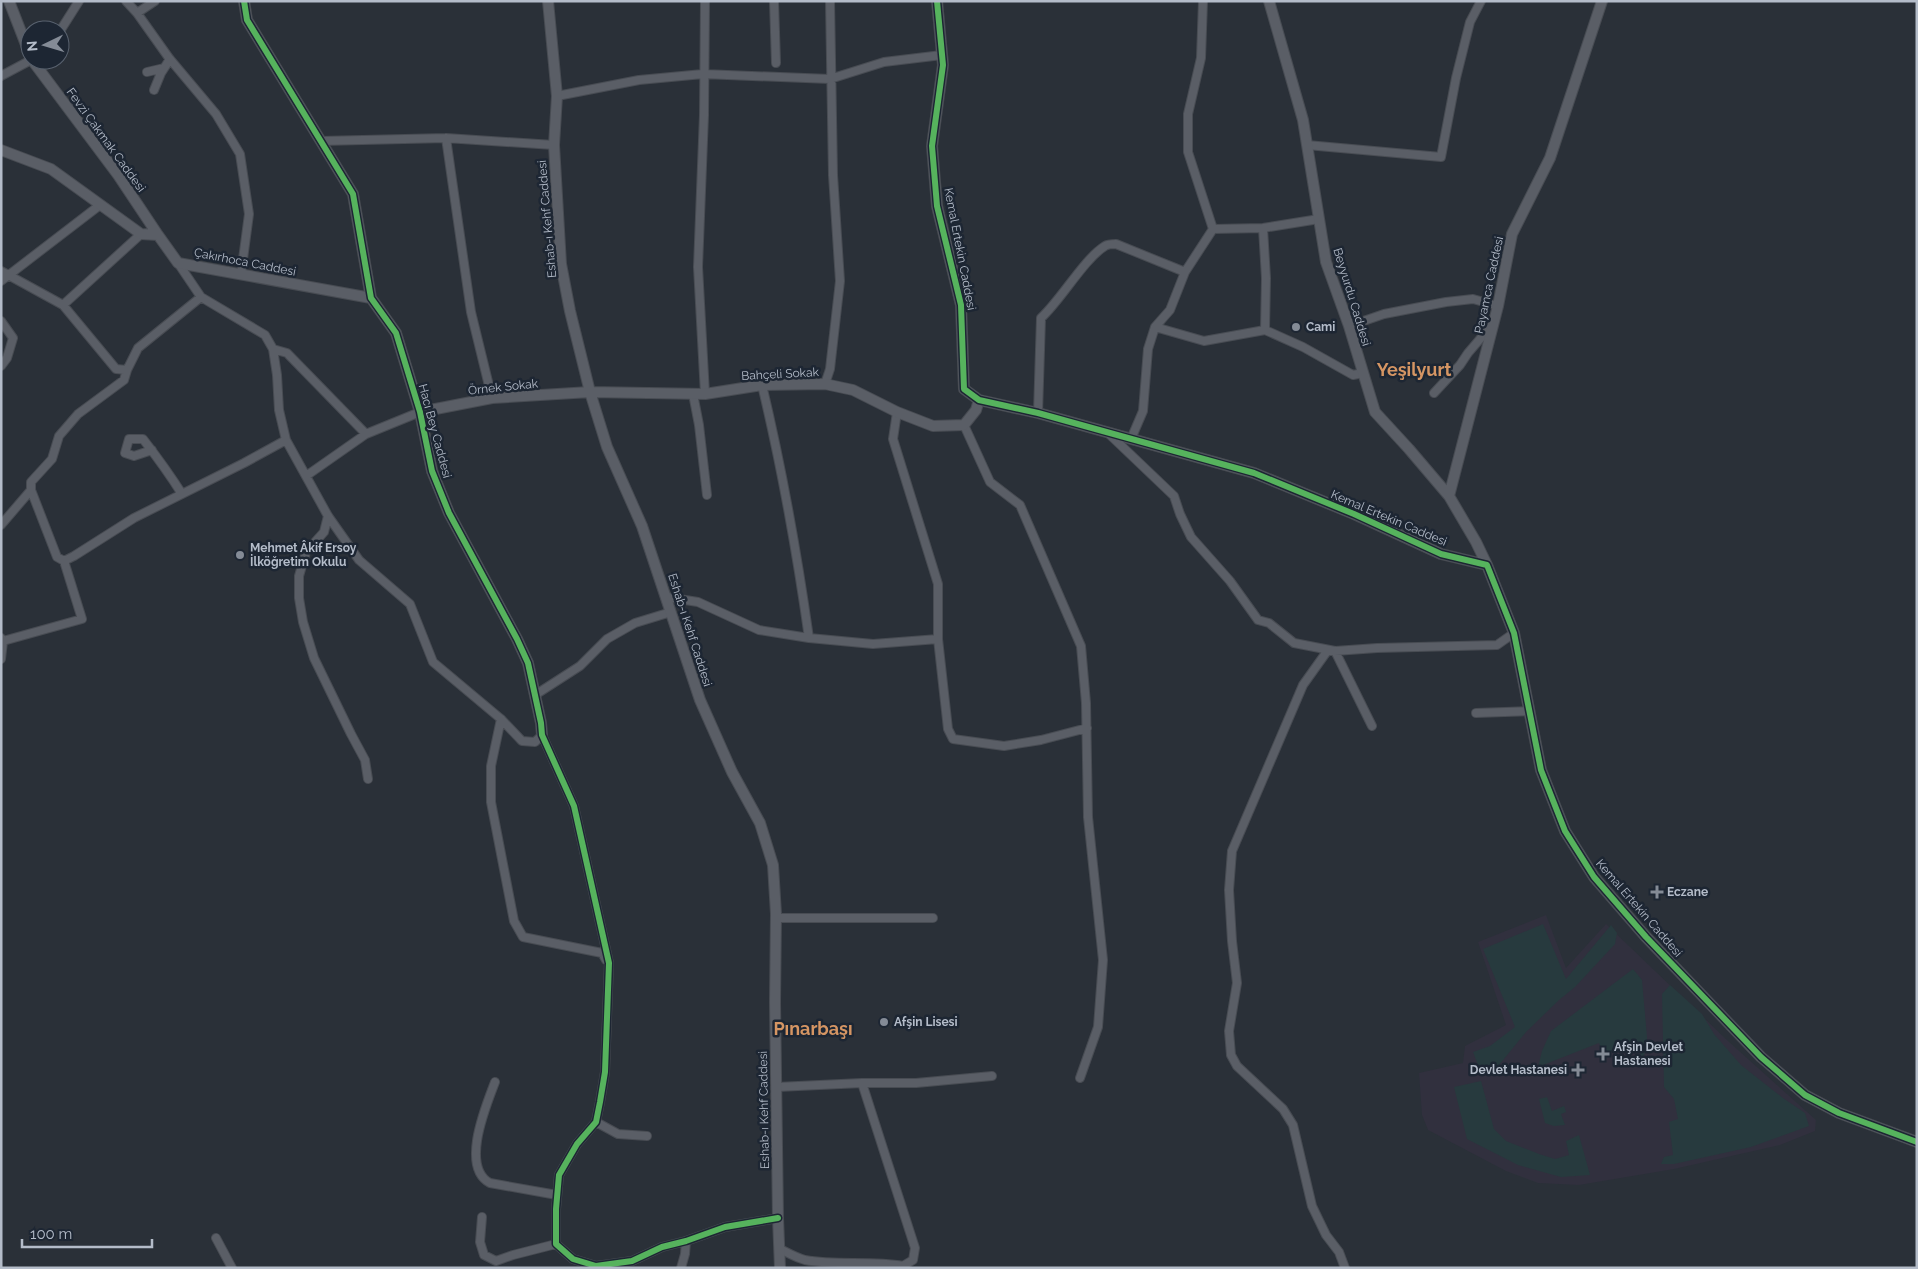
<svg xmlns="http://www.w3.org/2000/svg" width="1918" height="1269" font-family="Raleway,sans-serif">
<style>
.medical{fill:#31303e}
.green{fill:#273a3e}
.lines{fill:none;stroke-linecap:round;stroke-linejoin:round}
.minor-casing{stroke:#484c53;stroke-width:10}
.tertiary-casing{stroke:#484c53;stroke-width:12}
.minor{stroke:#5a5e66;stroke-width:8}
.tertiary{stroke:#5a5e66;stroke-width:10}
.cycleway-casing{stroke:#1d2633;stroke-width:9}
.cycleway{stroke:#56b35d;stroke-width:6}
.poi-dot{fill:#848b96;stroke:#1d2633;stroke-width:2}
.labels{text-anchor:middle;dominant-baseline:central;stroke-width:5;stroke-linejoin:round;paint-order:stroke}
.street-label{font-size:12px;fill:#b4bcc9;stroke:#1d2633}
.poi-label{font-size:12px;font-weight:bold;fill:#b4bcc9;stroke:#1d2633;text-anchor:start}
.district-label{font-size:18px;font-weight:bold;fill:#d59563;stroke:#1d2633}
</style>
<rect width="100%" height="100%" fill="#2a3038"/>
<path class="medical" d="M1546,915L1566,968L1606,924L1728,1041L1816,1120L1815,1131L1780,1145L1674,1169L1579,1185L1538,1183L1506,1171L1428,1130L1422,1115L1419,1073L1463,1063L1465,1046L1506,1025L1478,942Z"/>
<path class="green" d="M1543,924L1566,979L1611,925L1617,933L1615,944L1575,987L1559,1000L1526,1032L1499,1065L1486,1071L1478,1065L1473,1052L1490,1046L1515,1027L1483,949Z
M1633,969L1642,980L1647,1037V1050L1642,1058L1635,1042L1604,1055L1599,1043L1538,1067L1542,1051L1551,1031Z
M1670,985L1702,1014L1714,1034L1741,1065L1783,1098L1805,1113L1809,1126L1751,1147L1674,1164H1661L1664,1157L1673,1155L1669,1122L1678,1119L1674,1099L1664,1087L1662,994Z
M1481,1081L1494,1129L1506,1141L1539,1154L1555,1159L1569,1155L1566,1141L1579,1135L1590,1175L1561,1177L1518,1165L1467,1139L1454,1087Z
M1547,1097L1552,1111L1564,1106L1566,1112L1561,1114L1565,1125L1554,1126L1545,1123L1539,1099Z"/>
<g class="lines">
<g class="minor-casing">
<path id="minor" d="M126,1L137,13L169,58L216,114L240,154L249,214L241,274
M705,1L704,115L698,267L705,394
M774,1L776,63
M137,13L155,1
M60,31L79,1
M147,72L164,68
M1,76L31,60
M154,90L161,73L170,59
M557,96L639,80L703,74L830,79L884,62L942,55
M446,138L471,312L492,398
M321,141L446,138L554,145
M1307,145L1441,157L1456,78L1470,22L1481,1
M1263,228L1266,278L1265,330
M1213,229L1263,228L1319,219
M178,263L201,297L265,335L273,349L277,375L279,410L286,440L328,516L359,560L410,604L433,662L501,719L522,741L535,742L542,735L574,806L609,963L605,1072L600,1102L596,1122L577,1144L559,1175L556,1209V1244L573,1259L596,1266L632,1261L662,1247L686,1241L725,1227L778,1218
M1,271L63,305L116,369L127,370
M1,281L100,205
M201,297L138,348L127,370L124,380L78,414L59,436L52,459L31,482V490L57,557L64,561L74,556L134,518L244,463L286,440
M63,305L141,234
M1,321L13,338L7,358L1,366
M1349,326L1384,314L1446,302L1473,299L1498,306
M1155,327L1204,341L1265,330L1303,347L1353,375L1363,373
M273,349L287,353L366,434
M825,384L830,369L840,281L833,175L830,1
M762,385C782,469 797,553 809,638
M1434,393L1460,365L1468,353L1492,325
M693,394L699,425L707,495
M1038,413L1041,318C1061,300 1084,259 1105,246C1108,244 1113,244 1116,244L1185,272
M964,425L990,482L1020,505L1081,646L1086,703L1088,817L1103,960L1098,1027L1080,1078
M1108,433L1174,496L1180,514L1191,537L1230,581L1258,620L1269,623L1294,643L1335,651L1377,648L1497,645L1514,633
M1131,439L1143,411L1148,349L1155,327L1170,310L1185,272L1213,229L1188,152V114L1201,58L1203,1
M152,450L134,456L125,453L129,439H143C157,457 170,475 182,494
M306,476L366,434L420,412
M328,516L324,532L306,552L299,576V598L303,622L314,658L351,734L365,760L368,779
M1,525L31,490
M666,597L698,602L759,630L809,638L873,644L938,639V584L893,439L897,412
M1,638L3,641L82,619L64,561
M938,639L948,729L953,739L1004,746L1041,740L1087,728
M1328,650L1303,685L1232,851L1229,890L1232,941L1237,983L1229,1031L1231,1055L1237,1066L1283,1109L1293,1125L1312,1206L1326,1235L1339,1252L1345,1268
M1335,651L1372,726
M1,659L3,641
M535,695L580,666L607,639L635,623L671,612
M1476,713L1530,711
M501,719L491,766V802L514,921L523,937L602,953L606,960
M776,918H933
M495,1082C486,1106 460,1167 490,1183L557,1195
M862,1083H916L992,1076
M777,1087L862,1083L915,1248L913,1260L903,1266C871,1260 837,1266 805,1260C797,1258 788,1253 780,1249
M596,1122L618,1134L647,1136
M482,1217L480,1242L484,1255L496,1261L513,1255L556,1244
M216,1238L232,1268
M681,1268L685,1254L686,1241"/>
</g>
<g class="tertiary-casing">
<path id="tertiary" d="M9,1L30,55
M244,1L247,20L353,194L371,298L396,333L420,412L432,471L449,513L517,639L528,663L541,723L542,735
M548,1L557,96L554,145L561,264L570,311L590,392L607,447L642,526L700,700L732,772L760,823L773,865L776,914L775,1002L778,1218L780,1268
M937,1L943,65L932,146L937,206L961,305L964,389L979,400L1038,413L1254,473L1354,514L1441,554L1487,565L1514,633L1541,770L1565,831L1594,877L1646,937L1761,1057L1805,1095L1839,1113L1917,1142
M1269,1L1303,120L1326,262L1349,326L1375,412L1409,449L1449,496L1476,542L1487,565
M32,60L118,175L158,235
M1,150L51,169L141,234L158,235L178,263L371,298
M420,412L492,398L590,392L705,394L762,385L825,384L853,390L897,412L933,426L964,425L976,410L979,400
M1449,496L1498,306L1512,234L1550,158L1602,1"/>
</g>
<use href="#minor" class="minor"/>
<use href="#tertiary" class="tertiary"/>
<g class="cycleway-casing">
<path id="cycleway" d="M244,1L247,20L353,194L371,298L396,333L420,412L432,471L449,513L517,639L528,663L541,723L542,735L574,806L609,963L605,1072L600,1102L596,1122L577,1144L559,1175L556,1209V1244L573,1259L596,1266L632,1261L662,1247L686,1241L725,1227L778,1218
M937,1L943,65L932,146L937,206L961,305L964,389L979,400L1038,413L1254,473L1354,514L1441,554L1487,565L1514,633L1541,770L1565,831L1594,877L1646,937L1761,1057L1805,1095L1839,1113L1917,1142"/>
</g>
<use href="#cycleway" class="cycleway"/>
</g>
<g class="poi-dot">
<circle cx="1296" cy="327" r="5"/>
<circle cx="240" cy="555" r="5"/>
<path d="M1654.5 884.5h5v5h5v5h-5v5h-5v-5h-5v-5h5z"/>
<circle cx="884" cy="1022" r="5"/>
<path d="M1600.5 1046.5h5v5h5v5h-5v5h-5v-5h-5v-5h5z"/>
<path d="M1575.5 1062.5h5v5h5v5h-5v5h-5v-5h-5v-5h5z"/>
</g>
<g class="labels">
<g class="street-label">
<text transform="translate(106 140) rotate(54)">Fevzi Çakmak Caddesi</text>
<text transform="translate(547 219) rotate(-95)">Eshab-ı Kehf Caddesi</text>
<text transform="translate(960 249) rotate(79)">Kemal Ertekin Caddesi</text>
<text transform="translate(245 262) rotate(11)">Çakırhoca Caddesi</text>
<text transform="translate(1489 285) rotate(-78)">Payamca Caddesi</text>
<text transform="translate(1352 297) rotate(73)">Beyyurdu Caddesi</text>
<text transform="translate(780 374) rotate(-3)">Bahçeli Sokak</text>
<text transform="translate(503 387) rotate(-6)">Örnek Sokak</text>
<text transform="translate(435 431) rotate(75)">Hacı Bey Caddesi</text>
<text transform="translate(1389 518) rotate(23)">Kemal Ertekin Caddesi</text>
<text transform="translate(690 630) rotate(72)">Eshab-ı Kehf Caddesi</text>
<text transform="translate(1639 908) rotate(49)">Kemal Ertekin Caddesi</text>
<text transform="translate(764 1110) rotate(-91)">Eshab-ı Kehf Caddesi</text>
</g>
<g class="poi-label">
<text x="1306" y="327">Cami</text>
<text x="250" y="548">Mehmet Âkif Ersoy<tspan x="250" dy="14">İlköğretim Okulu</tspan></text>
<text x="1667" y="892">Eczane</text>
<text x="894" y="1022">Afşin Lisesi</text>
<text x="1614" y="1047">Afşin Devlet<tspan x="1614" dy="14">Hastanesi</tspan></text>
<text x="1567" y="1070" text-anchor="end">Devlet Hastanesi</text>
</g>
<g class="district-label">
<text x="1414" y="369">Yeşilyurt</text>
<text x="813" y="1028">Pınarbaşı</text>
</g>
</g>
<rect width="1918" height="1269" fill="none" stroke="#b4bcc9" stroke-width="5"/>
<g transform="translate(45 45) rotate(265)"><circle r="24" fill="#1d2633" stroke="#59626f"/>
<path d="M0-4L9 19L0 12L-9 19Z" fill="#848b96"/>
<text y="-8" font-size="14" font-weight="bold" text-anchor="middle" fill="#b4bcc9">N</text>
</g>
<path d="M22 1239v8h130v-8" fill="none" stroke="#b4bcc9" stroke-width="2.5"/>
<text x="30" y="1239" font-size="15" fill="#b4bcc9" stroke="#1d2633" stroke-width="4" paint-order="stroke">100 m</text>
</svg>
